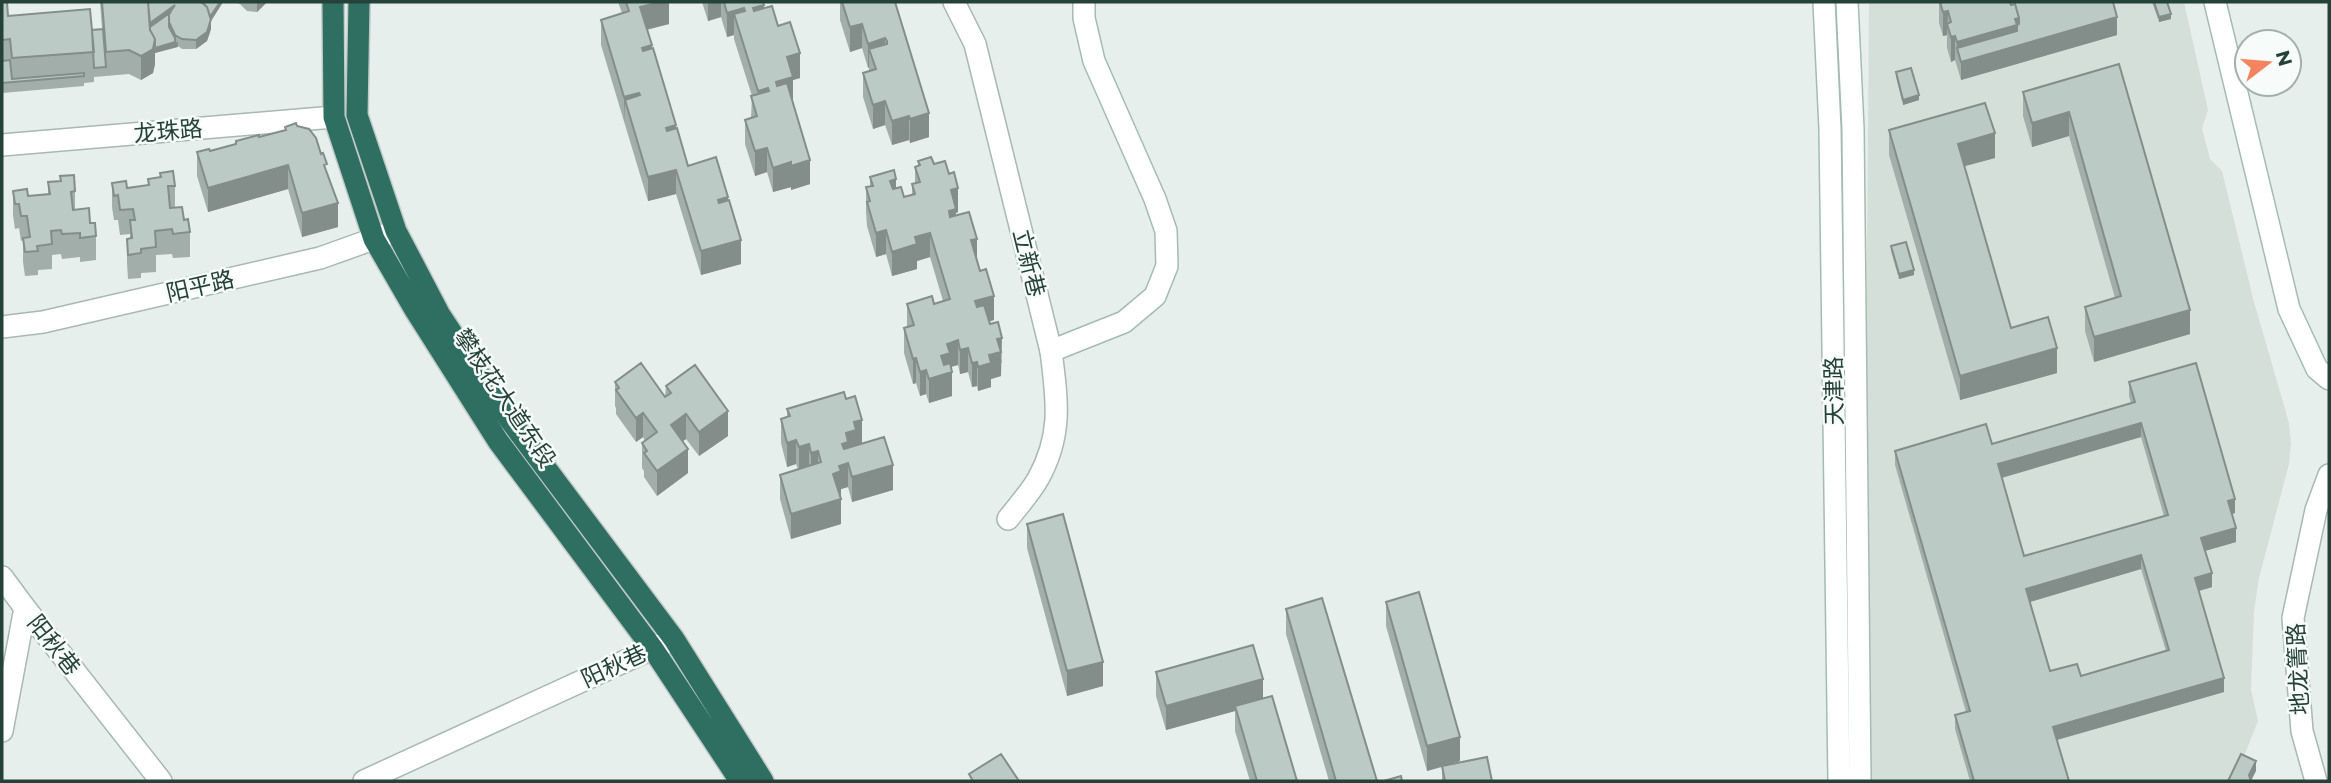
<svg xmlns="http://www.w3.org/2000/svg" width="2331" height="783" font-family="Montserrat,'Noto Sans SC',sans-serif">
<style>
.built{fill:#d4dfda}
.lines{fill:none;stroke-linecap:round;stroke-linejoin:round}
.street-casing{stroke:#a8b8b2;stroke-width:24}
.secondary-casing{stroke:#a4bbb3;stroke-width:24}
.highway-casing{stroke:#c2cac8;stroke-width:24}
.street{stroke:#fff;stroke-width:21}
.secondary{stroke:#fff;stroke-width:21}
.highway{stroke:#2f6f62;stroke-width:21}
.wall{fill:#a1aea9;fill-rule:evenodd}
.shaded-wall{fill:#838d89}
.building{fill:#bbcac4;stroke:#838d89;stroke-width:2;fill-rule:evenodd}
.labels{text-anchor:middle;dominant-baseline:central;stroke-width:5;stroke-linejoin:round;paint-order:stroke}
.street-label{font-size:23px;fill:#24423a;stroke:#f7fbf9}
</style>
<rect width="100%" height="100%" fill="#e6efeb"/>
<path class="built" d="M1869,2H2184L2208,110L2202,128L2210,159L2222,171L2254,302L2289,423L2291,443L2289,464L2259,578L2254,611L2251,690L2258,721L2241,764L2251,781H1869L1863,769Z"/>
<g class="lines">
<g class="street-casing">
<path id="street" d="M954,2L975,44L1051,351C1057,400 1063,434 1038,479C1030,493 1018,506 1008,519
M2,145L334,117
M2,327L43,322L320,258L396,231
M2,577L25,608
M2,731L25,608L161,781
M364,781L669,641
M2316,781L2302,731L2293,618L2316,510L2329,475"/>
</g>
<g class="secondary-casing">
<path id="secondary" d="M1824,2L1830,129L1839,781
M1847,2L1853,129L1860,781
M2215,2L2289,309L2317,369L2329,379
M1051,351L1124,322L1155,296L1167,266L1166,231L1155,199L1094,61L1084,18V2"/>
</g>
<g class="highway-casing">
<path id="highway" d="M333,2L334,117L374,239L415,310L498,441L653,649L740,781
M359,2L357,115L396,231L440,315L509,419L674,639L763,781"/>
</g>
<use href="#street" class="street"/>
<use href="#secondary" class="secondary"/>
<use href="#highway" class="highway"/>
</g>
<path class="wall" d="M2,2L8,16L92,30L102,29L100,2H223L211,21V29L207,41L196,49H182L178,46L155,53V64L153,73L141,80L129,74L94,77V82L84,83V86L2,93Z
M233,2H267L257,12L247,11L240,4Z
M618,2H669V24L647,30L652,48L688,166L728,200L741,264L701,275L676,194L648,201L601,45V20L622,13Z
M702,2H763L764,8L778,26L800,78L793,80V102L810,184L791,190V187L773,192L767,172L755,176L745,144V120L751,118L752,96L734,39V35L727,37L721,17L708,21Z
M840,2H895L929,137L910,143L909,140L892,145L885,125L873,129L863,97V73L869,71V67L868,68L862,48L850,52L840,20Z
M1939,2H2113L2117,35L1961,80L1955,60L1951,62L1947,48V35L1943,36L1939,23Z
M2152,2H2167L2171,19L2159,22Z
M2119,64L2190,334L2094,362L2085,331V307L2115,298L2069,136L2032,147L2023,116V92Z
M1896,72L1919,100L1903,105L1896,77Z
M297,126L327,173L338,227L302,237L288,189L208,212L197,176V152L210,151L236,144V141L259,137L285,130V127Z
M1889,130L1995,158L1964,166L2011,328L2057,373L1960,400L1889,155Z
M918,161L934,164L958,212L956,213V215L977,259L994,320L989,321L1002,362L1001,363V376L991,379V387L978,391L977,386L972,387L968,372L960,374L958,365L951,367L952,396L929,403L926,394L920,396L916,383L913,384L904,353V328L907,327V304H934L943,301L930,257L917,261V269L892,276L886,254L876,257L867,226L866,212V187L870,186V177L896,189L904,197L912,194V184L915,183V167L918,166Z
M148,179L175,186V208L184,220L190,232V257L173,258L172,254L156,255V272L141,273V278L128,279L127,263V239L130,238V234L120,235L118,220H114L112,207V183L127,188L148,185Z
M48,182L75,191V209L90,223L96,236V260L80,262V257L62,259L61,254L52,255V269L38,270V275L25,276L23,262V240L21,241L19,228L15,229L13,215V191L28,196L48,194Z
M1891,246L1914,275L1899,279L1891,251Z
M615,382L665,397L666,386L728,436L699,456L686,439L683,441L688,473L657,496L644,477V471L642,468V443L645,441L643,437L636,442L616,414V408L615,406Z
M2129,382L2235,513L2232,514L2236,542L2205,551L2212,587L2199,591L2224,692L2057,740L2069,781H1970L1955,729V715L1966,712L1895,465V451L1992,444L2131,403L2129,396ZM2141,437L2164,516L2024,556L2001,477ZM2141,569L2166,651L2081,676L2050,671L2030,602Z
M787,409L862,444L893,490L852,502L848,487L841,489V496H840L841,524L791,539L780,499V475L798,469L796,464L787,467L781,443V419L787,416Z
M1027,524L1103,686L1067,696L1027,548Z
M1386,602L1460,761L1447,765L1492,781H1442V767L1427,771L1386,626Z
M1286,609L1377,781H1329L1286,634Z
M1156,672L1263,698L1297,781H1250L1235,731V711L1166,730L1156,696Z"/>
<path class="shaded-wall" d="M220,2H223L211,21V29L207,41L196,49V40Z
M257,2H267L257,12Z
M661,2H669V24L640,31V7Z
M708,2H721V17L708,21Z
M175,5L170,24L149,33L148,24Z
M764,5V29L753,8Z
M744,8V32L734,14V35L727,37V13Z
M1948,11L1947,35L1943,36V12Z
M2171,14V19L2159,22V17Z
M2117,17V35L1961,80V62L1957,48V42L2019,18Z
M862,24V48L850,52V27Z
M1955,36V60L1951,62V37Z
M885,38V63L869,49V67L868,68V44Z
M155,39V48L178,42V47L155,53V64L153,73L141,80V56Z
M652,45V70L642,48Z
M800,53V78L793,80V102L776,107V82L787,57Z
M768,88V112L758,116V91Z
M639,93V117L625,100L624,122V97Z
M1919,95V100L1903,105V100Z
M885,101V125L873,129V105Z
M2069,112V136L2032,147V123Z
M929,113V137L910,143V119Z
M909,116V140L892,145V121Z
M676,125V149L666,128Z
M1995,133V158L1958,168V144Z
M767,148V172L755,176V151Z
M810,160V184L791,190V166Z
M791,162V187L773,192V168Z
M288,165V189L208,212V188Z
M676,170V194L648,201V177Z
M896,179V203L890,181Z
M958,188V212L956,213V234L949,211L951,190Z
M728,197V221L718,200Z
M338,203V227L302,237V213Z
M886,230V254L876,257V233Z
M930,233V257L917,261V269L892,276V252L915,237Z
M977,239V263L971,240Z
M741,240V264L701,275V251Z
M1914,270V275L1899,279V274Z
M994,296V320L975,326V301Z
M2190,310V334L2094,362V337Z
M1002,338L1001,376L991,379V387L978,391V367L989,355L997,339Z
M958,340V365L950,367L952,372V396L929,403V379L947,344Z
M968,348V372L960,374V350Z
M2057,348V373L1960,400V376Z
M916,358V383L913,384V359Z
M977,362V386L972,387V363Z
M926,370V394L920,396V372Z
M728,411V436L699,456V432Z
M643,413V437L636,442V418Z
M686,414V439L671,449V425Z
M862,420V444L848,463V487L841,489V496L833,498V474L846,433L854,422Z
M2141,423V437L1998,479V464Z
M796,440V464L787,467V443Z
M809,444V468L799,471V447Z
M688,449V473L657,496V471Z
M818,451V475L811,477V453Z
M893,465V490L852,502V477Z
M841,499V524L791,539V514Z
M2235,499V513L2228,515V501Z
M2236,528V542L2201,552V538Z
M2141,555V569L2026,603V589Z
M2212,573V587L2195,592V578Z
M1103,662V686L1067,696V671Z
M2224,678V692L2053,741V727Z
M1263,679V703L1235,706V711L1166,730V706Z
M1460,737V761L1427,771V746Z
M2256,761V771L2251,781L2249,775Z"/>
<path class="building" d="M2,2H7L8,16L90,9L94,52L12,58L10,39L2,40Z
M102,2H148L150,30L155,39L153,49L141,56L129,50L106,52Z
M148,2H202L207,7L211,19L207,32L196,40L182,39L175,35L169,22V14L175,5L150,23Z
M201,2H220L210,17L207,7Z
M626,2H661L640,7L652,45L642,48L643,51L653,48L676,125L666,128L667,131L677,128L688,166L716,157L728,197L718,200L719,203L729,200L741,240L701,251L676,170L648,177L625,100L640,95L639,93L624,97L601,20L629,11Z
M724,2H763L764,5L753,8L754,11L772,6L778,26L790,22L800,53L787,57L793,77L776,82L777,86L787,83L810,160L791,166V162L773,168L767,148L755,151L745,120L757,116L751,96L769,91L768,88L758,91L734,14L745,11L744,8L727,13Z
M842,2H895L929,113L910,119L909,116L892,121L885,101L873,105L863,73L876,69L869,49L887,44V41L885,38L868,44L862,24L850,27Z
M1940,2H2010L2011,5L2015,4L2019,18L2015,19L2017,25L1957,42L1955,36L1951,37L1947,24L1951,22L1948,11L1943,12Z
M2010,2H2113L2117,17L1961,62L1957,48L2017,31V25L2019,24V18L2015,4L2011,5Z
M2154,2H2167L2171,14L2159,17Z
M171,12L169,14V27L175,38V42L155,48V39L150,30V27Z
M103,29L106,67L94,68L92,30Z
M10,60L12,79L84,73V76L2,83V61Z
M2119,64L2190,310L2094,337L2085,307L2121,296L2069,112L2032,123L2023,92Z
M1911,68L1919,95L1903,100L1896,72Z
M1985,103L1995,133L1958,144L2011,328L2048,317L2057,348L1960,376L1889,130Z
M296,123L297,126L309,129L316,138L321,154L323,153L327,164L324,165L338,203L302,213L288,165L208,188L197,152L209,149L210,151L236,144V141L259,135V137L286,130L285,127Z
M931,157L934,164L945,161L949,174L954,172L958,188L951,190L956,209L949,211L950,217L969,212L977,239L971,240L980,271L986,269L994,296L975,301L977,307L984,305L990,324L998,322L1002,338L997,339L1001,352L989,355L991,363L978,367L977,362L972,363L968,348L960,350L958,340L947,344L950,353L941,356L944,365L950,363L952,372L929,379L926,370L920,372L916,358L913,359L904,328L914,325L907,304L932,296L934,304L950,299L930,233L915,237L917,244L892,252L886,230L876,233L867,202L870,201L866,187L873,186L870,177L894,170L896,179L890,181L893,189L901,187L904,197L915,194L912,184L920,182L915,167L920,165L918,161Z
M173,171L175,186H168L170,208L182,207L184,220L188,219L190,232L173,234L172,229L155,231L156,247L141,249V253L128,255L127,239L132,238L130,220H135L133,209L120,210L118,195L114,196L112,183L126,181L127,188L149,185L148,179L161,177L160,173Z
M74,175L75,191L71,192L73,210L89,208L90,223H95L96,236L80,238V233L62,234L61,230L51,231L52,244L37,246L38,251L25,252L23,238L30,237L27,216H21L19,204H15L13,191L27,189L28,196L50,194L48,182L61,181L60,176Z
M1906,242L1914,270L1899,274L1891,246Z
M641,363L665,397L671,393L666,386L695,365L728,411L699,432L686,414L671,425L688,449L657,471L644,453L647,451L642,443L657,432L643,413L636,418L616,390L619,388L615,382Z
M2196,363L2235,499L2228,501L2236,528L2201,538L2212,573L2195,578L2224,678L2053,727L2069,781H1974L1955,715L1970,711L1895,451L1986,424L1992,444L2026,434L2135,402L2129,382ZM2141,423L2168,515L2024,556L1998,464ZM2141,555L2169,650L2081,676L2077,664L2050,671L2026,589Z
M844,392L846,399L855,396L862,420L854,422L856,430L846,433L848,442L842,444L844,449L884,437L893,465L852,477L848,463L839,466L841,471L833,474L841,499L791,514L780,475L821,462L818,451L811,453L809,444L799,447L796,440L787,443L781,419L790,416L787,409Z
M1063,514L1103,662L1067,671L1027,524Z
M1419,592L1460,737L1427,746L1386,602Z
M1322,598L1377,781H1336L1286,609Z
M1253,645L1263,679L1166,706L1156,672Z
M1272,696L1297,781H1257L1235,706Z
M1001,754L1019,781H973L969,774Z
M2241,754L2256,761L2249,775L2251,781H2228Z
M1487,757L1492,781H1445L1442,766Z
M1401,776L1402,781H1384Z"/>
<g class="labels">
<g class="street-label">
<text transform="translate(168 131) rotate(-5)">龙珠路</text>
<text transform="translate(1029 263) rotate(76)">立新巷</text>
<text transform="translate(200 286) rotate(-13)">阳平路</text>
<text transform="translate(1834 391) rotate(-91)">天津路</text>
<text transform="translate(505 398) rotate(56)">攀枝花大道东段</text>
<text transform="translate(54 645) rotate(52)">阳秋巷</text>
<text transform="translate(614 666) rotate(-25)">阳秋巷</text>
<text transform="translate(2298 669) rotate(-93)">地龙箐路</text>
</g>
</g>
<rect width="2331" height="783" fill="none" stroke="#24423a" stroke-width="7"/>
<g transform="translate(2268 63) rotate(74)"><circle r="33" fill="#f7fbf9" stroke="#a3b1ad" stroke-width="2"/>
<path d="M0-5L12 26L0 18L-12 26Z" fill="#f4845f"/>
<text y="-10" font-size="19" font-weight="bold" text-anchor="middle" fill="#24423a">N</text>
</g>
</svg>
